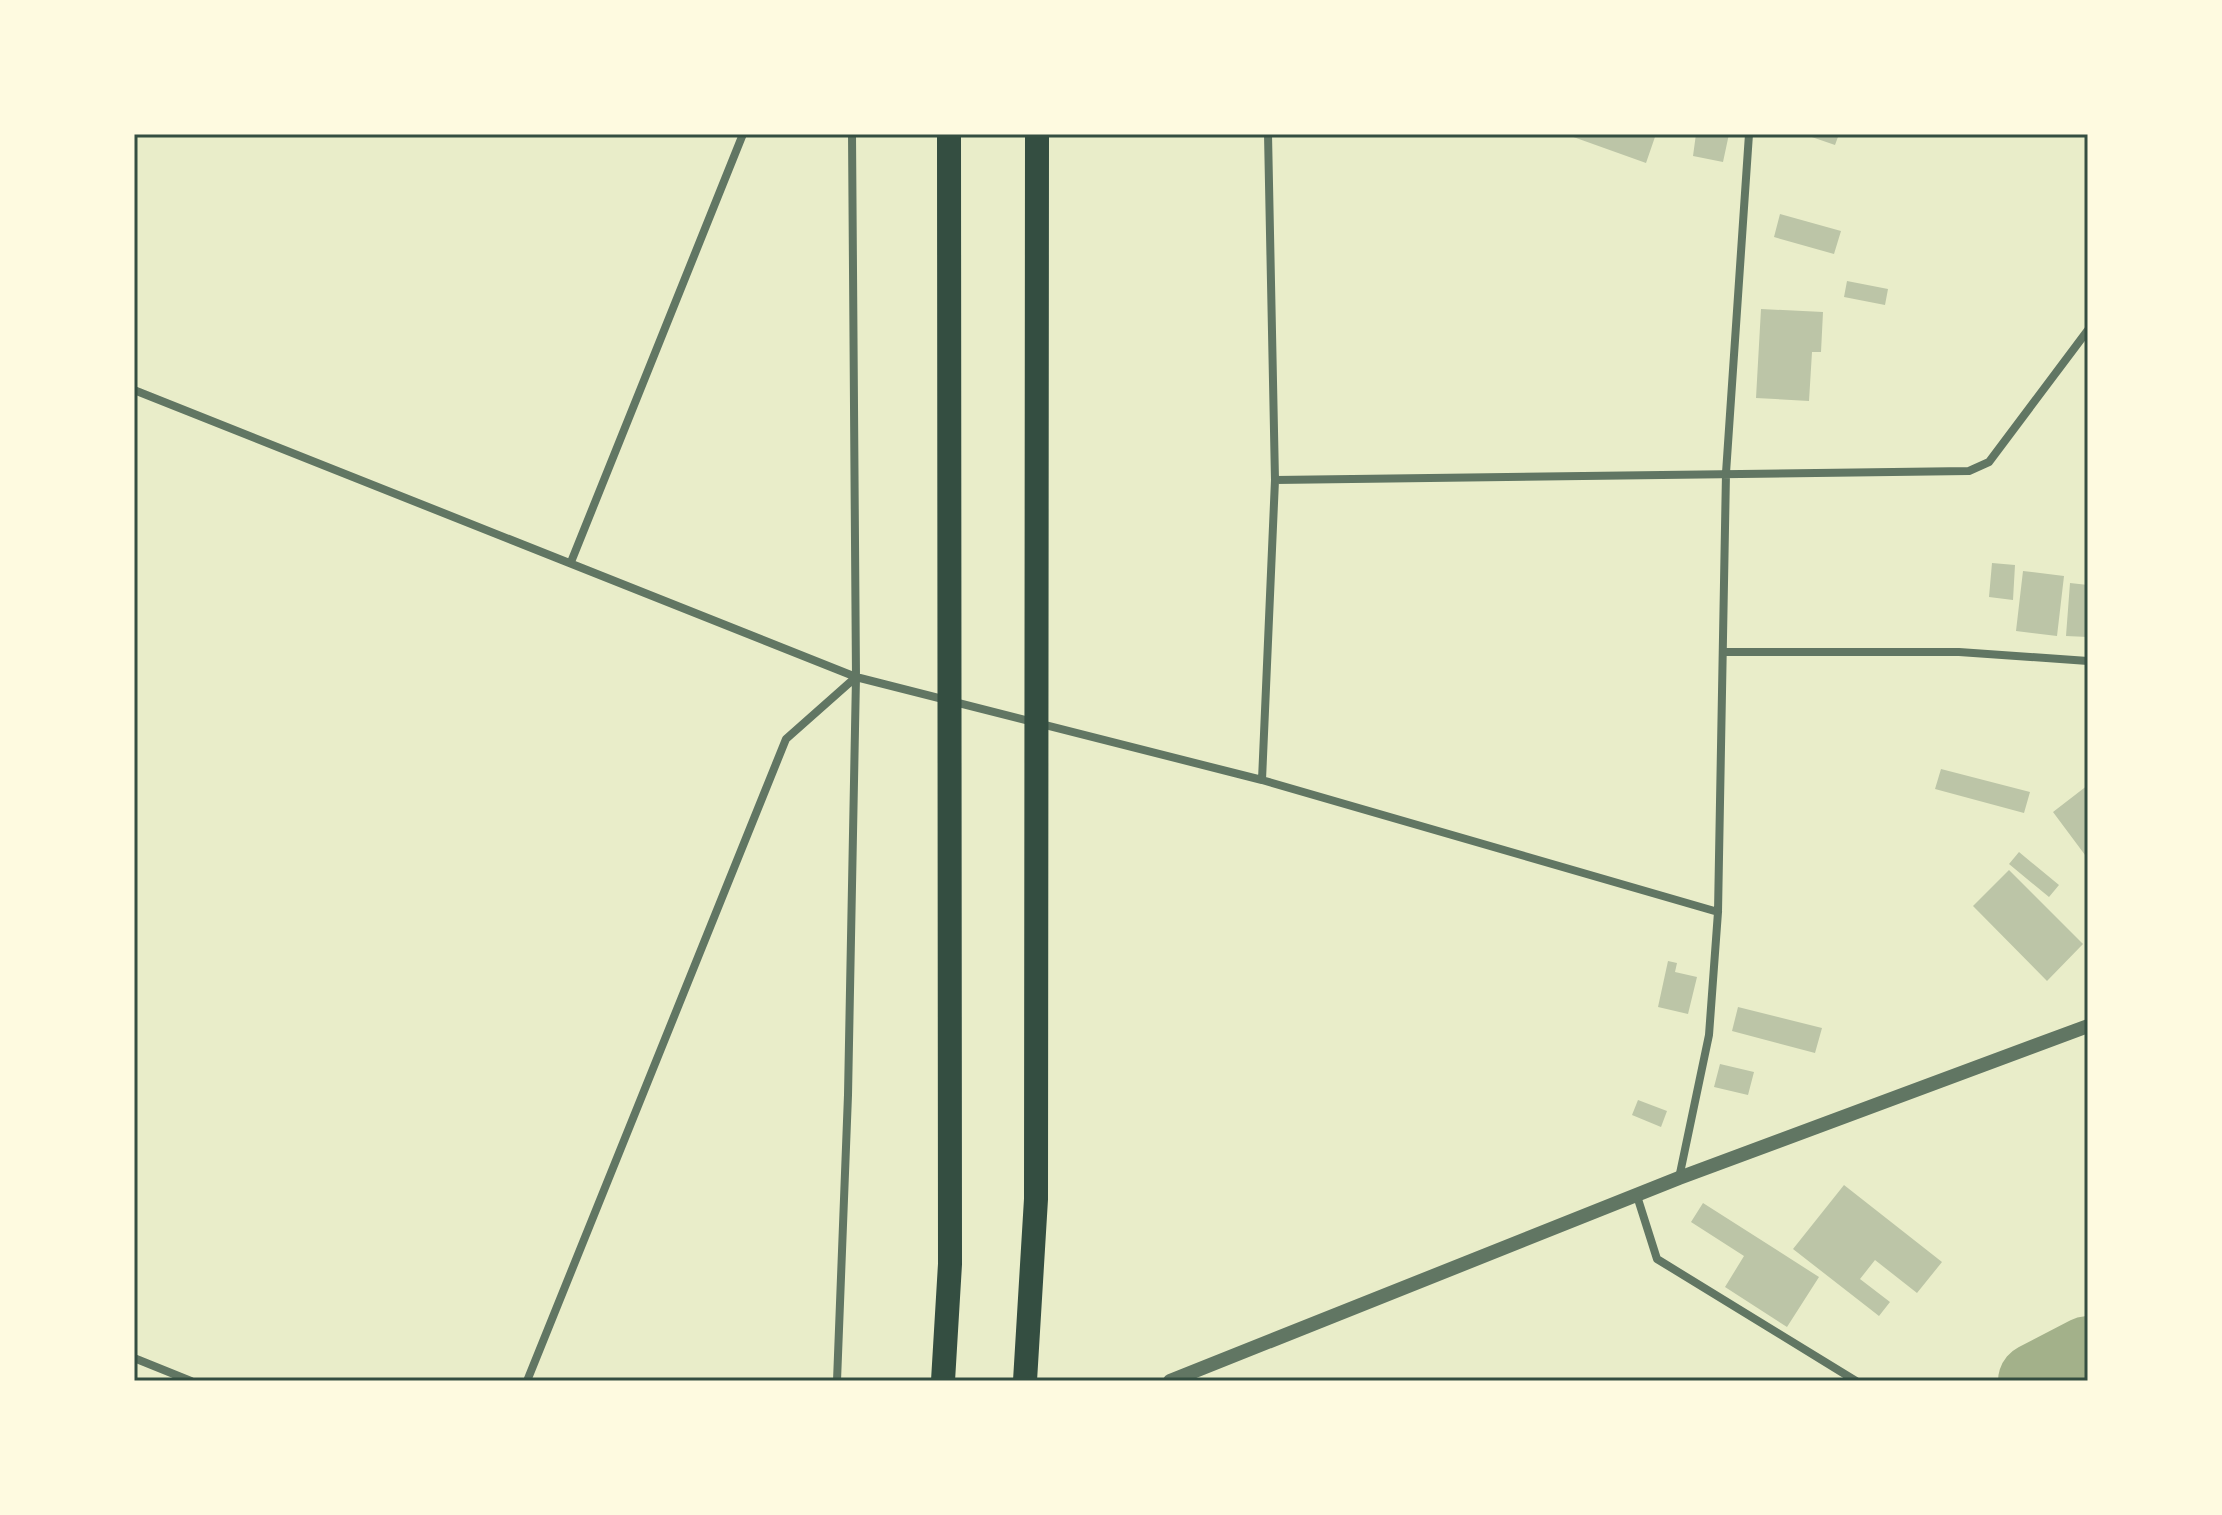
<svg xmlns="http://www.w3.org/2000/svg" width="2222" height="1515" font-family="'IBM Plex Sans',sans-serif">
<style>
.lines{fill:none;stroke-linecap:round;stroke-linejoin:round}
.river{stroke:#a3b18a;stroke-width:76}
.building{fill:#bcc5a7}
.minor{stroke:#617663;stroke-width:8}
.tertiary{stroke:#617663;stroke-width:14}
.motorway{stroke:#344e41;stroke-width:24}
.neatline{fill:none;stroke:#344e41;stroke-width:3}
</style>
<rect width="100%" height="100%" fill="#e9edc9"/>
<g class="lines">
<path class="river" d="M2036,1381L2088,1354"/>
</g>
<path class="building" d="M1565,134H1656L1646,163Z
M1696,134H1729L1723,162L1693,156Z
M1803,134H1839L1835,145Z
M1780,214L1841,231L1834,254L1774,237Z
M1847,281L1888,289L1885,305L1844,297Z
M1761,309L1823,312L1821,352H1812L1809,401L1756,398Z
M1992,563L2015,565L2013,600L1989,597Z
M2023,571L2064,576L2057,636L2016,631Z
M2070,583L2088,585V637L2066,636Z
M1941,769L2030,792L2024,813L1935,789Z
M2088,785V859L2053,812Z
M2019,852L2059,885L2049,897L2009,864Z
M2009,870L2083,944L2047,981L1973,906Z
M1668,961L1677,963L1675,972L1697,977L1688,1014L1658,1007Z
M1738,1007L1822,1028L1815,1053L1732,1031Z
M1720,1064L1754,1072L1748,1095L1714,1087Z
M1638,1100L1667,1111L1661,1127L1632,1115Z
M1844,1185L1942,1262L1917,1293L1875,1260L1860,1279L1890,1302L1879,1316L1793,1249Z
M1703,1203L1819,1277L1787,1327L1725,1287L1744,1256L1691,1222Z"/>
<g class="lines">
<path class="minor" d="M1268,134L1275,480L1969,471L1989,462L2088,330
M134,390L856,677L1262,780L1718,912
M571,562L743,134
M1725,652H1959L2088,661
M1262,780L1275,480
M1679,1178L1709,1035L1718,912L1726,473L1749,134
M1637,1196L1657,1259L1856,1381
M134,1358L191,1381
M527,1381L786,739L856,677
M837,1381L848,1095L856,677L852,134"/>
<path class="tertiary" d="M1170,1381L1679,1178L2088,1026"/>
<path class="motorway" d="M943,1381L950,1264L949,134
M1025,1381L1036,1199L1037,134"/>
</g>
<rect width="2222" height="1515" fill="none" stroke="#fefae0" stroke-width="272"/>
<rect x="136" y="136" width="1950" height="1243" class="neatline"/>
</svg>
